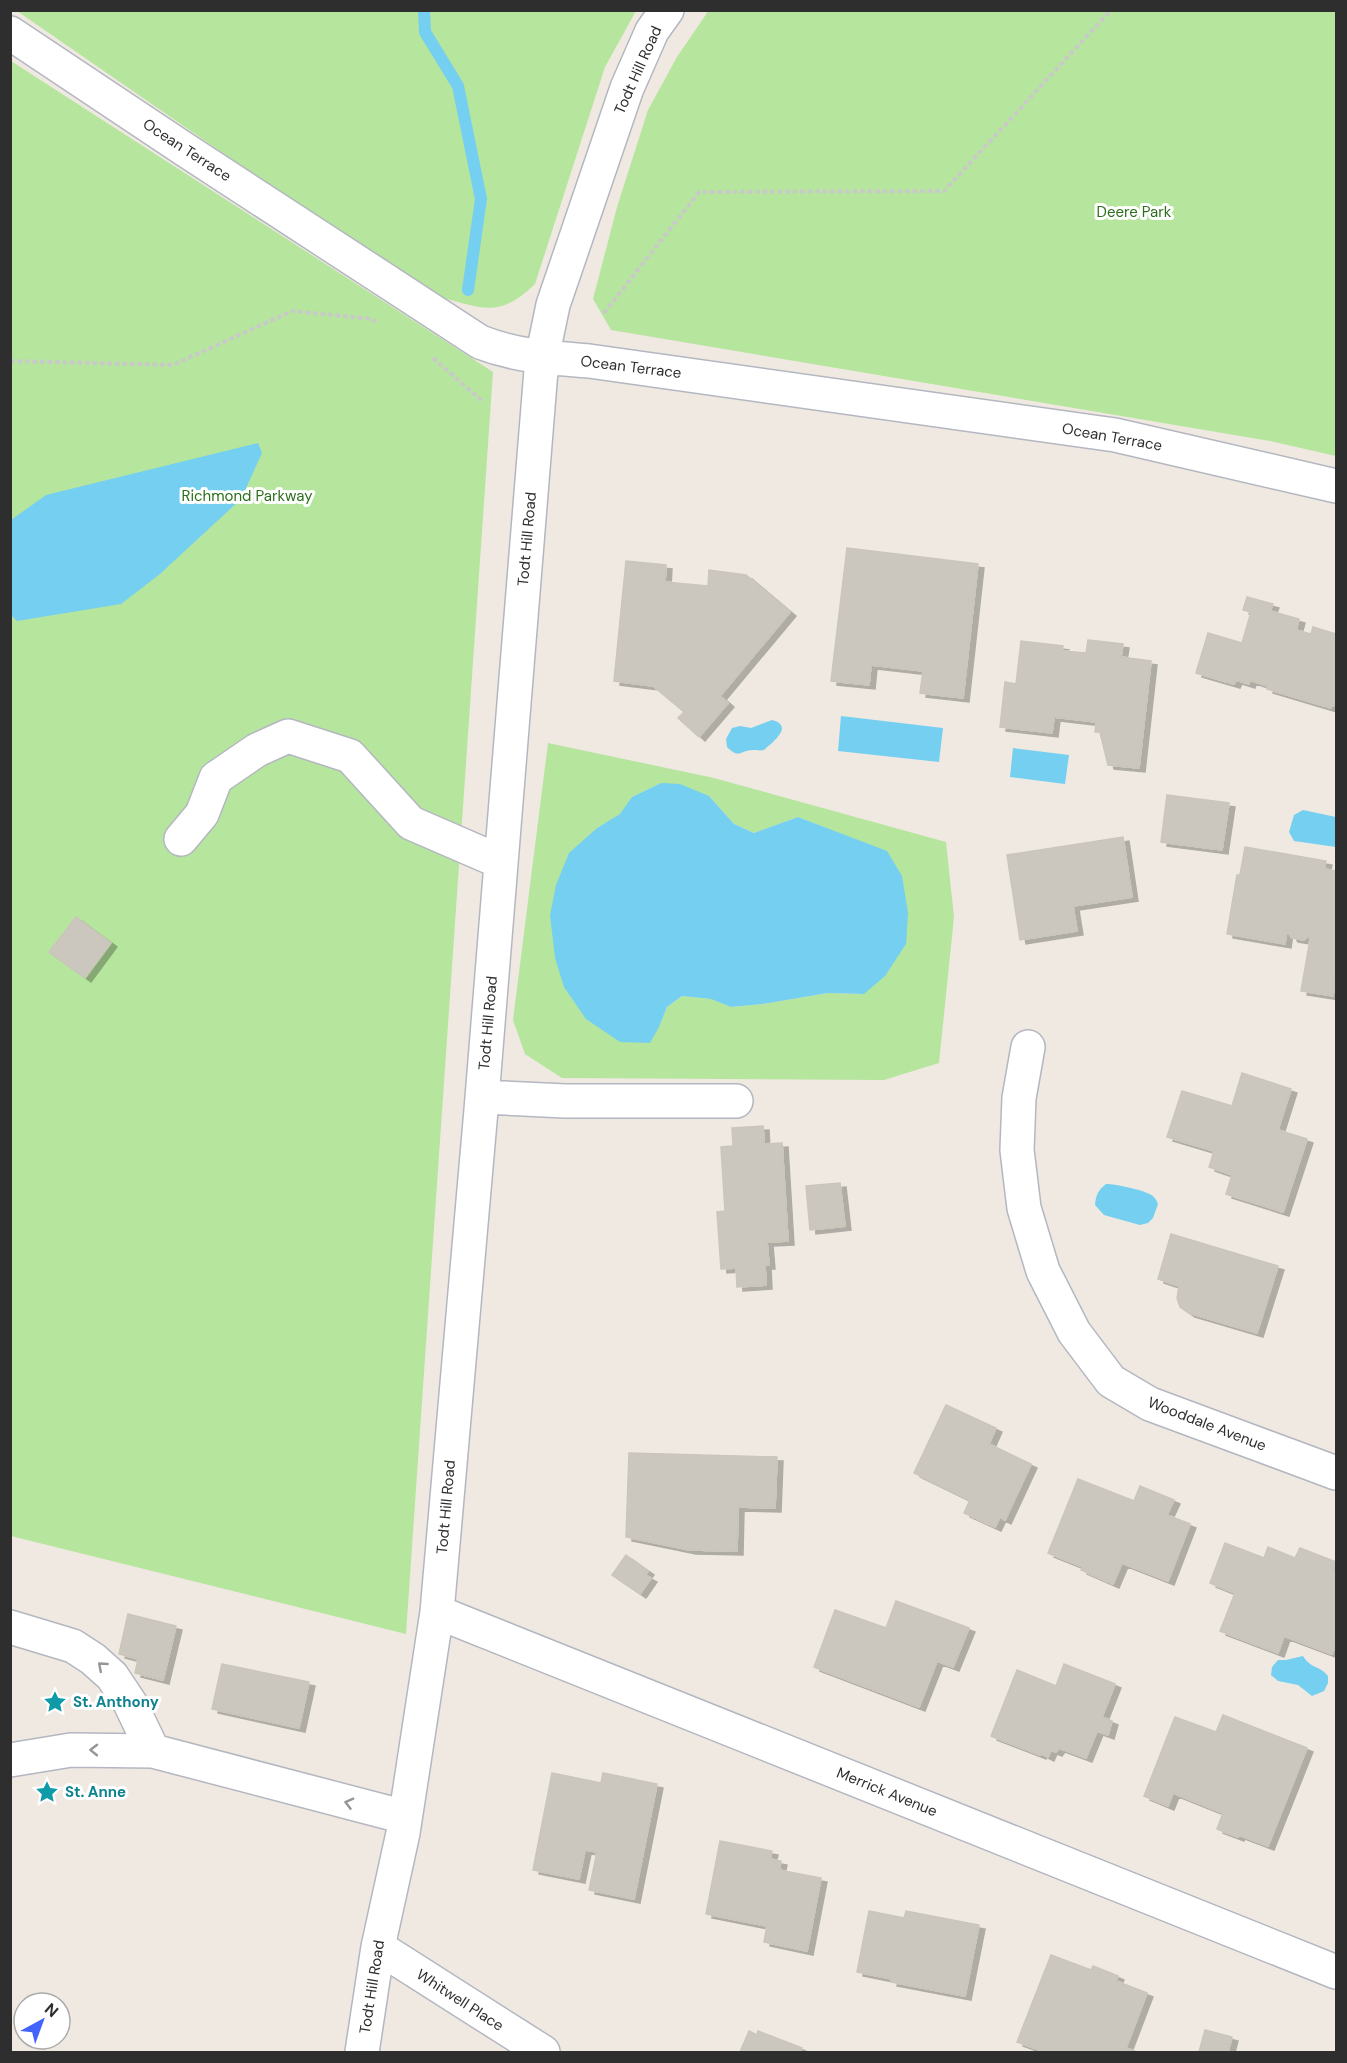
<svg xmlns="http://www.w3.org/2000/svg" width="1347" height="2063" font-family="'DM Sans',sans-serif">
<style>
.green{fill:#b6e59e;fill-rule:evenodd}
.water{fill:#75cff0}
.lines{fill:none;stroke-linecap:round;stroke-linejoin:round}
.stream{stroke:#75cff0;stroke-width:12}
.building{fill:#cbc7bf;stroke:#cbc5ba;stroke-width:1.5;filter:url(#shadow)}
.minor-casing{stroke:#b4b7c1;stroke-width:36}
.path{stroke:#c9c9c9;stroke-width:4;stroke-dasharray:4.5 3;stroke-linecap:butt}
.minor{stroke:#fff;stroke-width:33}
.oneway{stroke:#969696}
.labels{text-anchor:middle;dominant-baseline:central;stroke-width:6;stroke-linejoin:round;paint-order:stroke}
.street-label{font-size:15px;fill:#2e2e2e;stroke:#fff}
.park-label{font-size:15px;fill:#2c6e1b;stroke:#fff}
.culture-label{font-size:15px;font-weight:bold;fill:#0d838f;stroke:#fff;text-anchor:start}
</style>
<defs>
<filter id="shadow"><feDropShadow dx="6" dy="4" stdDeviation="0" flood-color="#0004"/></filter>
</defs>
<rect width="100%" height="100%" fill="#efe9e1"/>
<path class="green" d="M709,10L1336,11V456L1270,441L611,330L593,299L617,207L648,110L677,57Z
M17,11H636L605,67L535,284C502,316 485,310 444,298L272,187Z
M11,61L493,372L406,1634L11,1536Z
M548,743L714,778L946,842L954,917L939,1063L884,1080L562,1078L525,1054L513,1020ZM661,783L709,796L734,824L754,833L798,817L829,829L864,994L828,993L763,1004L731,1007L712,999L682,996L667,1007L659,1027L597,828L621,814L632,797Z"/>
<path class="water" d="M258,443L262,453L241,499L160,574L121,604L17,621L11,615V520L46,495Z
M841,716L943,728L939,762L838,751Z
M772,720C795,726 772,743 764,750C760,751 756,750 753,750C740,750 740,760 727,747L726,739L732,728L740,726L751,728Z
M1013,748L1069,755L1065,784L1010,777Z
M661,783L680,784L709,796L734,824L754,833L798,817L887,851L902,876L908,913L906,944L885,976L864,994L828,993L763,1004L731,1007L711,999L682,996L667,1007L659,1027L650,1043L620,1042L586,1019L564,987L555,958L550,915L556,885L569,853L597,828L620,814L632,797Z
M1303,810L1336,817V847L1294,841L1289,832L1294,815Z
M1106,1184C1115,1184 1145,1190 1153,1196C1155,1198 1157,1201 1158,1204L1153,1218L1148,1223L1140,1225L1104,1215L1095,1205C1096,1195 1098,1190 1106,1184Z
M1303,1656C1311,1669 1319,1665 1328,1676V1683L1324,1691L1312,1696L1298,1685L1278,1681L1271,1675L1272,1667L1278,1660H1286Z"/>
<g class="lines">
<path class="stream" d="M424,10L425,32L458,86L481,199L468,290"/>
</g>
<path class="building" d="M847,548L978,564L963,698L920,693L923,671L871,665L869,685L831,681Z
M626,561L666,565L665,582L708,586L709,570L746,575L790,612L720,696L728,703L699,737L678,718L684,712L653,686L614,681Z
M1247,597L1273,604L1270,611L1299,619L1296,630L1311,634L1313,627L1336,634V706L1332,705L1331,708L1267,689L1268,686L1250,680L1249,684L1236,680L1234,684L1196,673L1208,633L1242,643L1251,612L1243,610Z
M1088,640L1123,644L1121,657L1151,661L1139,768L1108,765L1100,732H1095L1096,722L1054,717L1052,733L1000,727L1005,682L1016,684L1021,641L1063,646L1062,651L1086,653Z
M1167,795L1229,803L1222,850L1161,842Z
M1123,837L1132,897L1073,906L1077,931L1020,940L1007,855Z
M1245,847L1326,861L1324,869L1336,871V974L1333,996L1301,991L1311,934L1304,940L1292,938L1287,930L1285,944L1227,934L1237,875H1240Z
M76,917L111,943L85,978L49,952Z
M1242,1073L1291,1089L1278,1130L1307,1139L1283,1212L1226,1194L1232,1175L1209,1167L1214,1151L1167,1137L1182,1091L1232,1106Z
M763,1126L764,1144L782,1143L788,1241L767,1242L769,1265H765L766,1285L737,1287L736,1268L721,1269L717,1212L725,1211L721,1147L733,1146L732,1128Z
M840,1183L845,1226L810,1230L806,1186Z
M1171,1234L1278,1266L1257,1333L1189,1313L1180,1307L1177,1298L1179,1286L1158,1279Z
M946,1405L996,1428L989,1444L1031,1464L1005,1520L1000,1517L995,1527L964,1513L970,1500L914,1473Z
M629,1453L777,1457L775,1508L738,1507L737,1551L690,1550L626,1537Z
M1078,1479L1134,1501L1140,1486L1174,1500L1167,1515L1190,1524L1168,1581L1122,1563L1113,1584L1081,1570L1083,1567L1048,1553Z
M1225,1543L1264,1558L1268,1547L1295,1558L1300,1548L1336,1562L1333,1570L1336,1571V1644L1332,1654L1284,1636L1278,1653L1220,1631L1235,1593L1210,1583Z
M626,1555L648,1571L645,1575L651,1578L640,1594L612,1575Z
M896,1601L969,1628L953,1667L937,1661L919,1707L814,1667L835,1610L886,1628Z
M128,1614L176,1626L163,1680L135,1673L138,1659L119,1654Z
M222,1664L309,1682L299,1728L212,1709Z
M1064,1664L1115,1684L1102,1717L1112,1721L1108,1735L1097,1731L1086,1758L1059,1748L1056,1752L1051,1750L1048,1757L1040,1753V1755L991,1736L1017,1670L1056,1686Z
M1223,1715L1307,1748L1268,1846L1239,1835L1238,1837L1217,1829L1223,1813L1173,1793L1168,1806L1144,1796L1175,1717L1216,1732Z
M552,1773L601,1783L603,1773L657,1784L634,1899L589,1890L597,1852L585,1850L579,1879L533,1870Z
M720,1841L772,1851L770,1859L781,1861L779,1870L821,1878L807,1951L764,1942L767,1926L706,1914Z
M869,1911L904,1918L906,1911L979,1925L965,1996L891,1982L892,1979L857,1972Z
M1051,1955L1091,1970L1093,1966L1118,1976L1116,1981L1147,1993L1126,2048L1135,2051L1134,2052H1045L1017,2042Z
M1205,2030L1232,2037L1228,2052H1199Z
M749,2031L757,2035L758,2031L802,2048L800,2052H740Z"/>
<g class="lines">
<g class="minor-casing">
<path id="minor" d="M10,33L184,149L480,342C516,356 551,358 589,361L1115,435L1336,486
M181,839L202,814L216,778L257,750L288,736L350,756L411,823L501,862
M1028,1047L1019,1098L1017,1150L1024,1208L1043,1271L1074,1332L1111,1381L1150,1404L1336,1473
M482,1097L565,1101H736
M437,1612L1336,1972
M10,1627L73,1646L93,1659L112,1676L130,1703L153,1751
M10,1760L71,1750L153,1751L405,1817
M378,1947L543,2052
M362,2052L378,1947L403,1833L437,1612L481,1110L542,358L553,305L627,88L652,31L667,10"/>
</g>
<path class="path" d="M604,313L699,192L944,191L1111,10
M433,358L482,401
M10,361L173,365L292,311L372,319L376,322"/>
<use href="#minor" class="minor"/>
</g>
<defs><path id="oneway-chevron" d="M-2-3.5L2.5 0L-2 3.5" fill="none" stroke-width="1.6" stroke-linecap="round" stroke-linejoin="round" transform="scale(1.5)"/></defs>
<g class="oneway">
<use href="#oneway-chevron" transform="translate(102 1666) rotate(-139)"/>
<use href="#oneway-chevron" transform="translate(94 1750) rotate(-179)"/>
<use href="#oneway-chevron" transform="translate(349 1803) rotate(-165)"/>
</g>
<defs>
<g id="sight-bare" transform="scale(1.8)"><path d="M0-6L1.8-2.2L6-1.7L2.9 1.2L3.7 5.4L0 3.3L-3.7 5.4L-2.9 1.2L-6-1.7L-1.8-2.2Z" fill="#0f9aa8" stroke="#fff" stroke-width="2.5" paint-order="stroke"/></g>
</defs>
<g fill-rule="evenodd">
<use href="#sight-bare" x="55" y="1702"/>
<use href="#sight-bare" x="47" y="1792"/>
</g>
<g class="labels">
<g class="street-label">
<text transform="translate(638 70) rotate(-66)">Todt Hill Road</text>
<text transform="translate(187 150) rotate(33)">Ocean Terrace</text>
<text transform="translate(631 367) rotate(7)">Ocean Terrace</text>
<text transform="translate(1112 437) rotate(10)">Ocean Terrace</text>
<text transform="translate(527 539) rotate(-85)">Todt Hill Road</text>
<text transform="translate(488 1023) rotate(-85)">Todt Hill Road</text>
<text transform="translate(1207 1424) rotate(21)">Wooddale Avenue</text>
<text transform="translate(446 1507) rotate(-85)">Todt Hill Road</text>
<text transform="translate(887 1792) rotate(22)">Merrick Avenue</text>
<text transform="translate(372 1987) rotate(-81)">Todt Hill Road</text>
<text transform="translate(460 2000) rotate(33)">Whitwell Place</text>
</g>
<g class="park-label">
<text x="1134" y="212">Deere Park</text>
<text x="247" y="496">Richmond Parkway</text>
</g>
<g class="culture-label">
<text x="73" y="1702">St. Anthony</text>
<text x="65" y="1792">St. Anne</text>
</g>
</g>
<rect width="1347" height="2063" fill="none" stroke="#2e2e2e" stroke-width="24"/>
<g transform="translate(42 2021) rotate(41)"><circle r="28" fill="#ffffff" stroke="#ababab" stroke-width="1.5"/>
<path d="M0-4.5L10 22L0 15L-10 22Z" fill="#4264fb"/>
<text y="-9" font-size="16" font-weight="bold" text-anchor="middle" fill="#2e2e2e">N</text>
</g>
</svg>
